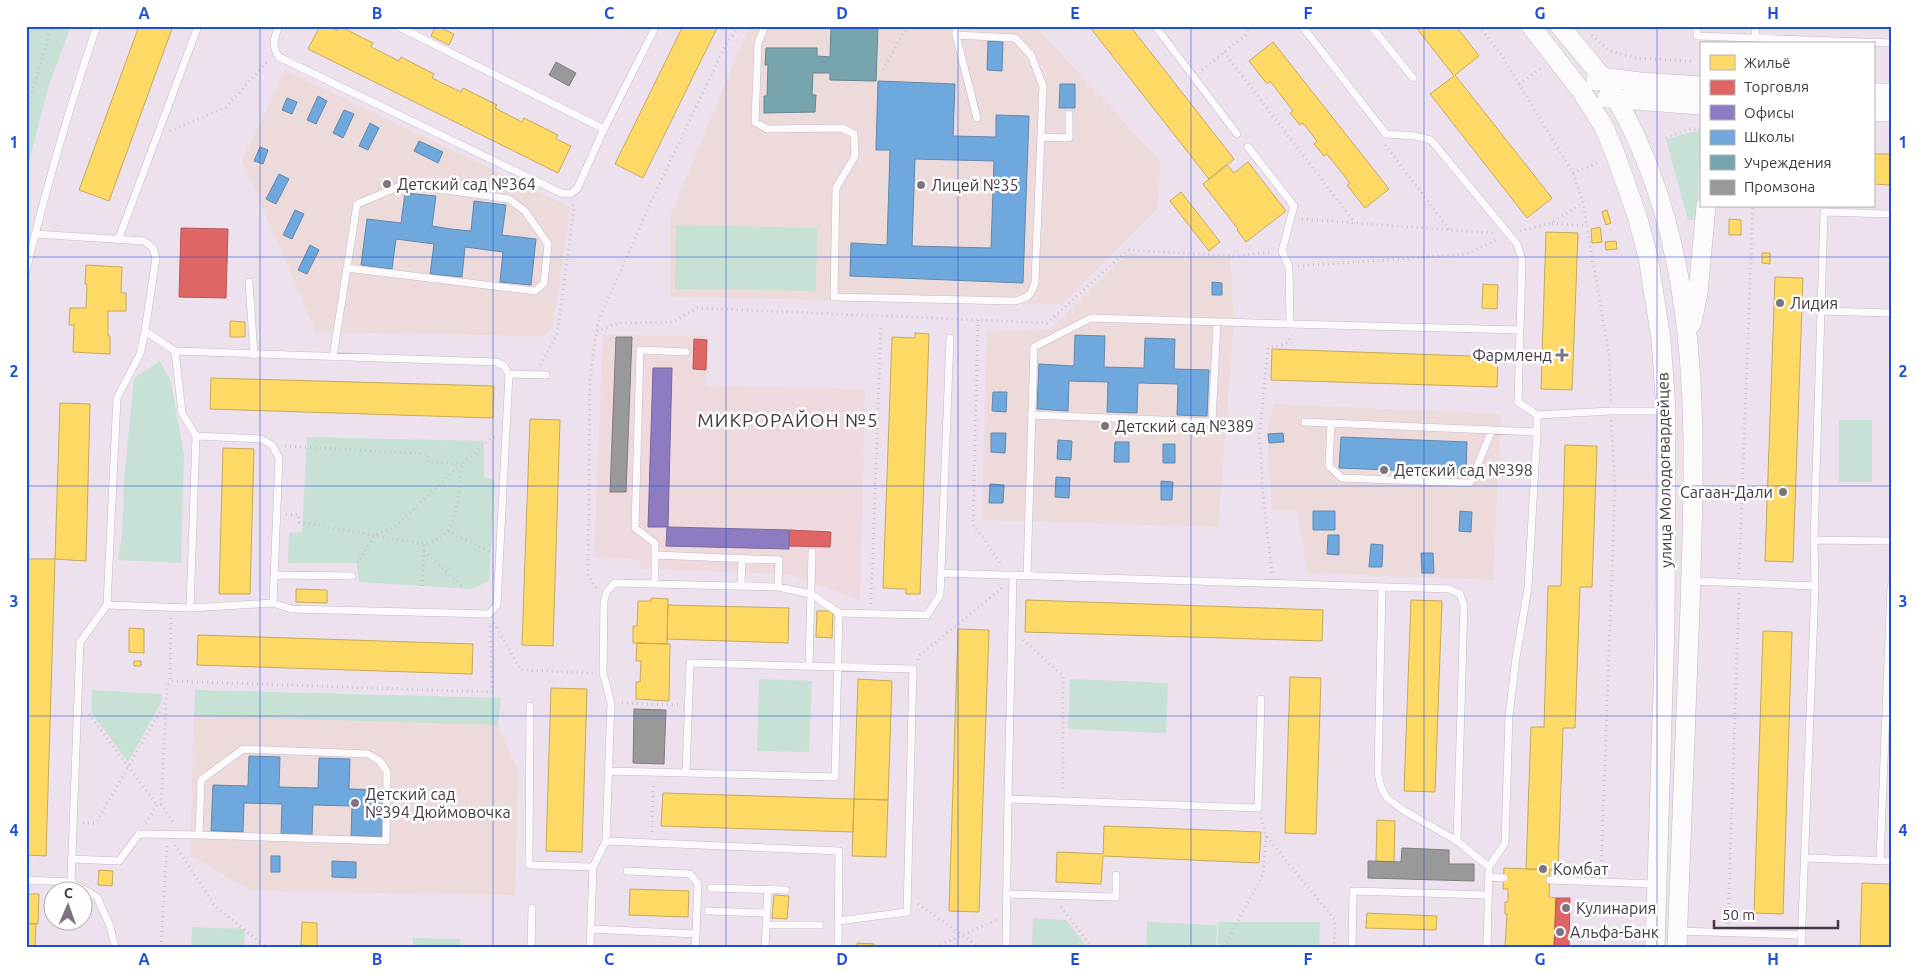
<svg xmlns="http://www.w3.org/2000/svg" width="1917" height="973" font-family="Ubuntu,sans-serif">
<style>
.commercial{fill:#eedadc}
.education{fill:#eddadb}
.green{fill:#c7e1d5}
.homes{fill:#ffd966;stroke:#c6a95c}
.shops{fill:#e06666;stroke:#b1585c}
.offices{fill:#8e7cc3;stroke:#77689d}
.schools{fill:#6fa8dc;stroke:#6287ae;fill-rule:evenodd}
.public{fill:#76a5af;stroke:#66858f}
.industry{fill:#999;stroke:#7f7c7f}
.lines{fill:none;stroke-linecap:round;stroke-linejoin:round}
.lane-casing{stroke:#c4bbc5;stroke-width:8}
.secondary-casing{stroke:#c4bbc5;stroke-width:20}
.path{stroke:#c9c4ca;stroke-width:3;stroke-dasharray:1 4;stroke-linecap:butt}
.lane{stroke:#fcfafc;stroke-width:7}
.secondary{stroke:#fcfafc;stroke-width:19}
.grid{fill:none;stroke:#1d4ed8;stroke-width:1;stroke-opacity:0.55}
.poi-dot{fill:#7e747f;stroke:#fff;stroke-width:2}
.labels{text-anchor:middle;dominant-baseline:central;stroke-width:5;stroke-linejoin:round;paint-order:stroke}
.poi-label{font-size:16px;fill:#423943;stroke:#fff;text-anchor:start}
.street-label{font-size:16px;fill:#423943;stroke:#fff}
.quarter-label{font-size:19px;letter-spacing:1px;fill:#423943;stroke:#fff}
.neatline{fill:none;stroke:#1d4ed8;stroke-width:2}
.grid-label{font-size:16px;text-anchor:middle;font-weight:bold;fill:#1d4ed8}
</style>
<rect width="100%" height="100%" fill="#ede1ee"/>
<path class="commercial" d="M603,335L707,336L706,386L865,389L860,600L787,574L641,569V560L594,557Z"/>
<path class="education" d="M749,26H1035L1161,162L1157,209L1062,304L670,297V216Z
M285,70L570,207L553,326L544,336L316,332L242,161Z
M1127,254L1230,258L1234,323L1218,527L982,520L987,332L1050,330Z
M1274,404L1501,414L1493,580L1308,573L1297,511L1272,509L1267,432Z
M194,711L496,720L518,771L515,895L251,891L190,855Z"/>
<path class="green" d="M26,26H71L49,85L26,172Z
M1700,131L1697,216L1695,220H1688L1666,140L1687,133Z
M676,225L817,228L816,291L675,289Z
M160,361L171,382L184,455L181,563L118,560L122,533L124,479L134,378Z
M1839,420H1872V482H1839Z
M307,437L484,441V476L495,481L489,581L472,589L359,582L357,563H288L289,533L302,532Z
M759,679L812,681L809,752L757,751Z
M1070,679L1168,683L1166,733L1068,729Z
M92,690L162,694V701L128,762L91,712Z
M195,690L501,698L498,725L194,716Z
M1033,918L1066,920L1087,947H1032Z
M1147,922L1217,925L1216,947H1146Z
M1218,922H1320L1319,947H1218Z
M192,927L245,929L244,947H191Z
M413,938L461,939L460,947H413Z"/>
<path class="homes" d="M139,26H173L109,201L79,190Z
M320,26H328L337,31L339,26L373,43L371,47L399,61L401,57L434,74L432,78L461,92L463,88L497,105L495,108L522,122L524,118L558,135L556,139L571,146L558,173L308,49Z
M436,26L454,34L449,45L431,36Z
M683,26H718L643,178L615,164Z
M1089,26H1130L1234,159L1209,179Z
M1415,26H1456L1479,56L1455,75L1552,198L1527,218L1430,94L1454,76Z
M1273,42L1389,189L1365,208L1347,185L1350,183L1327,154L1324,156L1314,144L1317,141L1303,123L1300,125L1290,113L1293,111L1270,81L1267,84L1249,61Z
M1873,154H1891V185L1873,184Z
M1248,162L1286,211L1246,242L1237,230L1238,229L1203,184L1227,165L1234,173Z
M1181,192L1220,242L1209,251L1170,201Z
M1607,210L1611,223L1606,225L1602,212Z
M1729,219L1741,220V235H1729Z
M1600,227L1602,242L1592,243L1591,229Z
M1546,232L1578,233L1572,390L1541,389Z
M1616,241L1617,249L1606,250L1605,242Z
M1762,253H1770V264L1762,263Z
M86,265L122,267L121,293H126V311H108V336H110V354L73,352L74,325H69L70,308H86L87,284H85Z
M1775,277L1803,278L1793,562L1765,561Z
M1483,284L1498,285L1497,309L1482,308Z
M230,321L245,322V337H230Z
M915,333L929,334L920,594H906V589L883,588L892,337L915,338Z
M1272,349L1498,357L1497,387L1271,380Z
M211,378L494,386L493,418L210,409Z
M60,403L90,404L86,561L55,559Z
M530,419L560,420L553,646L522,645Z
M1565,445L1597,446L1592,587H1580L1575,728H1563L1558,870L1526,869L1531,727H1544L1548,586H1561Z
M223,448L254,449L250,594H219Z
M26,559H55L46,856L26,855Z
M296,589L327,590V603L296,602Z
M651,598L668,599L667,644L633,643V626H637L638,601H651Z
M1026,600L1323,610L1322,641L1025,632Z
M1411,600L1442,601L1435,792L1404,791Z
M668,605L789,608L788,643L667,639Z
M817,611H833L832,638L816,637Z
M129,628L144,629V653L129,652Z
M958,629L989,630L979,912L949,911Z
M1763,631L1792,632L1783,914L1754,913Z
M198,635L473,644L472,674L197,665Z
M637,643L670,644L669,701L636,699V682H640L641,661H636Z
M134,661H141V666H134Z
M1290,677L1321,678L1316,834L1285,833Z
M858,679L892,681L888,800L854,799Z
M551,688L587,689L582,852L546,851Z
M663,793L854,799L853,832L661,826Z
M854,799L888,800L886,857L852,856Z
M1377,820L1395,821L1394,862L1376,861Z
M1104,826L1261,832L1259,863L1103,856L1101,884L1056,882L1057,852L1103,854Z
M1504,868L1550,870L1549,897L1556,898L1554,947H1505L1507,914H1505V902H1508V889H1503Z
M99,870L113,871L112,886L98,885Z
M1862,883L1891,884V947H1860Z
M630,889L689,891L688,917L629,915Z
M26,894H39L38,924L26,923Z
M774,895L789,896L787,919L772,918Z
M1367,913L1437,916L1436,930L1366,928Z
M302,922L317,923V946L301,945Z
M26,924H36L35,947H26Z
M857,943L874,944V947H857Z"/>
<path class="shops" d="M1627,26H1685V28Z
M181,228L228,229L226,298L179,297Z
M694,339L707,340L706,370L693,369Z
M789,530L831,532L830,547L789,546Z
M1556,898H1570L1569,947H1554Z"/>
<path class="offices" d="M653,368H672L668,527L789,530V549L666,546L667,527H648Z"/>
<path class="schools" d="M988,41L1003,42L1002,71L987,70Z
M878,81L955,84L953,136L996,137V115L1029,116L1023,283L850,276L851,243L887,245L890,150H876ZM915,159L994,161L991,248L912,246Z
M1060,84H1075V108H1059Z
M318,96L327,101L316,124L307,120Z
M287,98L297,102L292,114L282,110Z
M344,110L354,114L343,138L333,133Z
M370,123L379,128L368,150L359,146Z
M419,141L443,152L438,163L414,151Z
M260,147L268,150L263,164L254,161Z
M279,174L289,179L276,204L266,199Z
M405,193L436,196L432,226L451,229L471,231L474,201L506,205L502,235L536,239L531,285L500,282L503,252L465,247L462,277L430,274L434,244L396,239L392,269L361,265L367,219L401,223Z
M295,210L304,214L292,239L283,235Z
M310,245L319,250L307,274L298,270Z
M1212,282L1222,283V295H1212Z
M1075,335L1105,336L1104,367L1144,368L1145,338L1175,339L1174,369L1209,370L1207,416L1177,415L1178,384L1138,383L1137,413L1107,412L1108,382L1069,381L1068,411L1037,409L1039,364L1074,366Z
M993,392H1007L1006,412L992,411Z
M991,433H1006L1005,453L991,452Z
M1283,433L1284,442L1269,443L1268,434Z
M1341,437L1467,442L1466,473L1339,468Z
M1058,440L1072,441L1071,460L1057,459Z
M1115,442H1129V462H1114Z
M1163,444H1175V463H1163Z
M1056,477L1070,478L1069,498L1055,497Z
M1161,481L1173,482L1172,500H1161Z
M990,484L1004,485L1003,503H989Z
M1313,511H1335V530H1313Z
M1460,511L1472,512L1471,532L1459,531Z
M1328,535H1339V555L1327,554Z
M1371,544L1383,545L1382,567H1369Z
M1421,553H1433L1434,573H1422Z
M249,756L280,757L279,787L318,788L319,758L350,759L349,789L384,790L382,837L351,836L352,806L313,805L312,835L281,834L282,804L244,803L243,832L211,831L213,785L248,786Z
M271,856H280V872H271Z
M332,861L356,862V878L332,877Z"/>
<path class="public" d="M831,26H878L876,81L830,80V73H813L812,95H816L815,112L764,113V96H767L768,65H765L766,48H817V56L830,57Z"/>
<path class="industry" d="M556,62L576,73L569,86L549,75Z
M616,337H632L626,492H610Z
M634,709L666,710L664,764L633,763Z
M1402,848L1449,850V864H1474V881L1368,878V861L1401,862Z"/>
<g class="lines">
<g class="lane-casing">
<path id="lane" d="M279,26C274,38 271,46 279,57L561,193L570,194L577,189L604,129
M397,26L604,129L656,26
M765,26L758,43L755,122L767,129L842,128L854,134L855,156L836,188L834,297L1014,301C1027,299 1032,295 1035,282L1043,86L1031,55L1015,38L956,35V26
M1155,26L1237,134
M1302,26L1386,134L1415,136L1431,140L1517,244L1522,259L1518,402L1537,415V432L1528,588L1516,658L1509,716L1505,843L1489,867L1487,947
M1371,26L1413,78
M1697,26V36L1891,43
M956,35L977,118
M1755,37L1756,26
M1041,137L1069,138V114
M1248,147L1294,206L1282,251L1289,267L1290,324L1520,330
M35,234L144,241L153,248L156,258L145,331L175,351L496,362L504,366L509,374L497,605L489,614L291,609L273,603
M119,238L198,26
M26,271C46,189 69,107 97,26
M249,282L254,355
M1821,311L1891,313
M686,352L640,350L635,528L655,543V555L779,560L778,587
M333,357C341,306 349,255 357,204L405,184L509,199L525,211L548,244L544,283L535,291L347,268
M509,374L546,375
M1031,415L1212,422L1217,322
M1537,415L1611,411H1665
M1305,422L1537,432
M1331,423L1329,466L1342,478L1470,483L1492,430
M1814,540L1891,541
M941,573L1449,589L1460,594L1464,606L1457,841
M274,575L352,576
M1027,575L1034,347L1091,318L1290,324
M1693,581L1815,586
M655,583V555
M741,586L742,558
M1382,587L1378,773L1381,787L1387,798L1403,810L1457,841L1489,867
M107,605L190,608L273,603L279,458L272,445L261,439L196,436L182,413L175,351
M190,608L196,436
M839,613L927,615L940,595L950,338
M809,666L812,552
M530,706L529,865L593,867
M686,773L690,663L913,669L907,912L838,921
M1008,799L1258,808L1261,699
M606,841L839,851L838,947
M1805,858L1891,861
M71,859L119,861L139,834L199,835L201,780L243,749L368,754L380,761L387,772L386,841L199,835
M1880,860L1891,587
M627,871L690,874L698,884L696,934
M1489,877L1504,878
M26,880L71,882L80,642L107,605L117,398L140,354L145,331
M1550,880L1656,884
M71,882L97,897L110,926L115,947
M711,888L786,890
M1007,894L1116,897V875
M708,911L767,913
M766,925H820
M591,929L696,934L695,947
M1678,931L1802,935
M531,947L532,908
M590,947L593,867L606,841L611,703L603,673L604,601L607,591L615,583L778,587L811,594L839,613L835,777L609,771
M765,947L768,889
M1006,947L1008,799L1013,575
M1352,947L1353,891L1488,895
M1801,947L1815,586L1814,540L1824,212L1891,214"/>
</g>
<g class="secondary-casing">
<path id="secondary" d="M1531,26L1582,92L1604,127L1616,156L1638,219L1648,257L1661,339L1666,411L1665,625L1655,947
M1560,26C1580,51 1603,75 1618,102C1705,257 1695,437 1690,607C1686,720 1681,834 1677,947
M1596,81L1602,77L1640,82L1701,86
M1873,93H1891
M1607,98L1701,105
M1873,112H1891
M1692,323L1698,293L1706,206"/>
</g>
<path class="path" d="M1479,26L1502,56L1573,173L1583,203L1609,355L1611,401
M1592,35L1608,50L1635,58L1692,61
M1224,52L1355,223
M883,70L902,35L910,26
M1202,70L1246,35L1249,26
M1519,84L1543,67
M26,112L52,26
M170,131L226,107L268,61
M1666,138L1689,129H1701
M1385,145L1450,230
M1573,173L1600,162
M1302,219L1493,233
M1552,223L1587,226
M1520,231L1551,223L1583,203
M1298,266L1467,254L1498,239
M978,320L973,524L1001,564
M597,331L619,323L673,322L697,308L1047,323L1128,250L1237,256L1272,252
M540,365L557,335L574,208L573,205
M285,446L428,454V462L462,464
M286,514L299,515V522L424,544C433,542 443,538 448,530C459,515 459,483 462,464L491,438L495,437
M448,531L490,552
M424,551L464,588
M357,563L375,535L396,526L461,464
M1272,573L1262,486L1261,455L1259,441L1268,348L1286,344L1292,335
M1739,574L1753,206
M422,586L424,544
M596,588L588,575L590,378L598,322L656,191L726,44L740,26
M871,604L881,324
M171,618L170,681L492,692L490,625
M494,623L521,670L593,673
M1023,640L1063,676V791
M918,660L920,655L1002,588
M622,703L678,705
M89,714L157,805
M161,804L174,824
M1261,818L1266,836L1335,920L1334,947
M83,823H96L166,701
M146,823L157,805L161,804L167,686L170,681
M652,832L653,784
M175,845L215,906L266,947
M1601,871L1615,489L1611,420
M918,904L979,947
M1061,907L1092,947
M1728,924L1739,593
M161,947L167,845
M936,947L996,920
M1224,947L1263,874L1266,836"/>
<use href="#lane" class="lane"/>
<use href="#secondary" class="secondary"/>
</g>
<path class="grid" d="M260,26V947M493,26V947M726,26V947M958,26V947M1191,26V947M1424,26V947M1657,26V947M26,257H1891M26,486H1891M26,716H1891"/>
<g class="poi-dot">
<circle cx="387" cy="184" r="5"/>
<circle cx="921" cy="185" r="5"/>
<circle cx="1780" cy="303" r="5"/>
<path d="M1559.5 347.5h5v5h5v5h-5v5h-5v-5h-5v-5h5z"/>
<circle cx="1105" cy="426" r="5"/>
<circle cx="1384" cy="470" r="5"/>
<circle cx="1783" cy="492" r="5"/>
<circle cx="355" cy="803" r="5"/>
<circle cx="1543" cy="869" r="5"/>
<circle cx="1566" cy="908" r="5"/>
<circle cx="1560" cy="932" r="5"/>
</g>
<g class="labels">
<g class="poi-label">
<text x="397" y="184">Детский сад №364</text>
<text x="931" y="185">Лицей №35</text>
<text x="1790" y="303">Лидия</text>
<text x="1552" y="355" text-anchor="end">Фармленд</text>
<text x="1115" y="426">Детский сад №389</text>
<text x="1394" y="470">Детский сад №398</text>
<text x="1773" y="492" text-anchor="end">Сагаан-Дали</text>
<text x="365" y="794">Детский сад<tspan x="365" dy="18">№394 Дюймовочка</tspan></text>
<text x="1553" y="869">Комбат</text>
<text x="1576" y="908">Кулинария</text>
<text x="1570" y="932">Альфа-Банк</text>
</g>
<g class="street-label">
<text transform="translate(1664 470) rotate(-91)">улица Молодогвардейцев</text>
</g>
<g class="quarter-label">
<text x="788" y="420">МИКРОРАЙОН №5</text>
</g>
</g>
<rect width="1917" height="973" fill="none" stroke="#ffffff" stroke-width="55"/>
<rect x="1700" y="42" width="175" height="165" fill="#ffffff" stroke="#b3b0b4"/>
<rect x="1710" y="55" width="25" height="15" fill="#ffd966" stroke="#b3b0b4"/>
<text x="1744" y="68" font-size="15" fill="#423943">Жильё</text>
<rect x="1710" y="80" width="25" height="15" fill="#e06666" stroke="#b3b0b4"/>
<text x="1744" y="92" font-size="15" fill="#423943">Торговля</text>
<rect x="1710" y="105" width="25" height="15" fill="#8e7cc3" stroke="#b3b0b4"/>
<text x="1744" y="118" font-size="15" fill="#423943">Офисы</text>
<rect x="1710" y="130" width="25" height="15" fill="#6fa8dc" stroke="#b3b0b4"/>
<text x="1744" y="142" font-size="15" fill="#423943">Школы</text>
<rect x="1710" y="155" width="25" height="15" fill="#76a5af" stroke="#b3b0b4"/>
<text x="1744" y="168" font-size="15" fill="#423943">Учреждения</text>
<rect x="1710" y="180" width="25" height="15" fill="#999999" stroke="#b3b0b4"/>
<text x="1744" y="192" font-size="15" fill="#423943">Промзона</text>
<g transform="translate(68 906) rotate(2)"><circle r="24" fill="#ffffff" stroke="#b3b0b4"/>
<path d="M0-4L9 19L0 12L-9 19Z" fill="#7e747f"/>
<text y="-8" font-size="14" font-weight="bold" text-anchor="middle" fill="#423943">С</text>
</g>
<path d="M1714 920v8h124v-8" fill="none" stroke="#423943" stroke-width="2.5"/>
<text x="1722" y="920" font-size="15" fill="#423943" stroke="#ffffff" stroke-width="4" paint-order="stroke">50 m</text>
<rect x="28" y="28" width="1862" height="918" class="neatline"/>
<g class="grid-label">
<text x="144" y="19">A</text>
<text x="377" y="19">B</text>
<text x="609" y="19">C</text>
<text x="842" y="19">D</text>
<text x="1075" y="19">E</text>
<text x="1308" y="19">F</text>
<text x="1540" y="19">G</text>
<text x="1773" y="19">H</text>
<text x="14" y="148">1</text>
<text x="1903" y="148">1</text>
<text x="14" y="377">2</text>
<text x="1903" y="377">2</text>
<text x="14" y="607">3</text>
<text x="1903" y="607">3</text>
<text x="14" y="836">4</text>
<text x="1903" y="836">4</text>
<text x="144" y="965">A</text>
<text x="377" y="965">B</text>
<text x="609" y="965">C</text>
<text x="842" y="965">D</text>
<text x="1075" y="965">E</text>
<text x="1308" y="965">F</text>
<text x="1540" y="965">G</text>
<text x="1773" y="965">H</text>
</g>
</svg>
